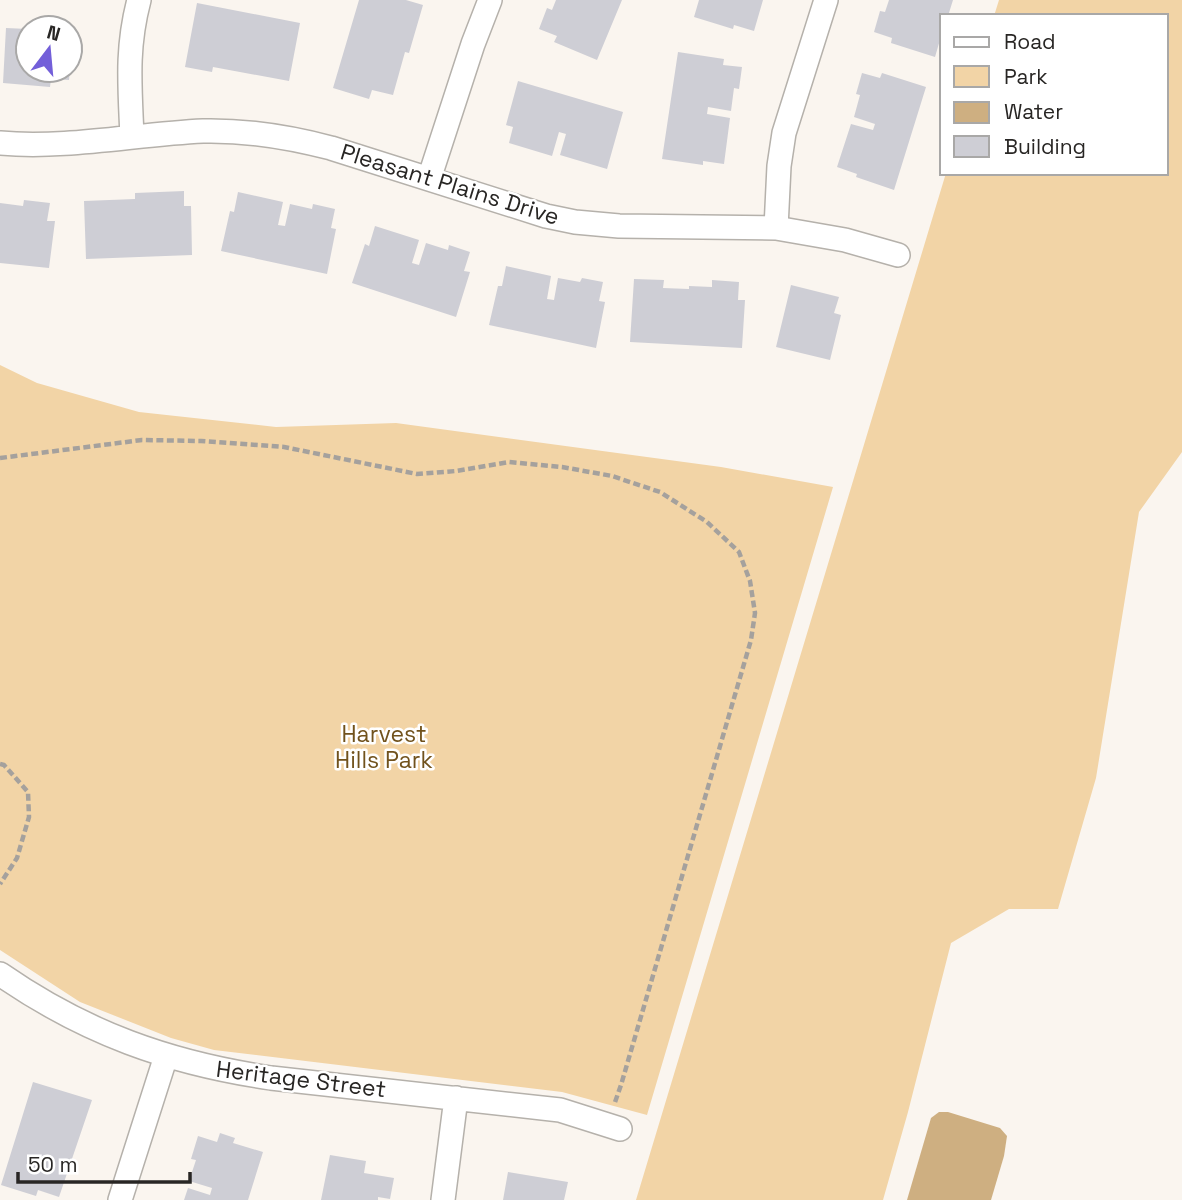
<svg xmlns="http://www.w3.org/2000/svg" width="1182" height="1200" font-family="'Space Grotesk',sans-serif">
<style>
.green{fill:#f2d4a6}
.water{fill:#ceaf81}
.building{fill:#ceced5}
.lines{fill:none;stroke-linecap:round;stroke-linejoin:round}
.minor-casing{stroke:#b5b1ab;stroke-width:26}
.path{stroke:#a5a19d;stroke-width:4.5;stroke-dasharray:7 3.5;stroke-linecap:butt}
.minor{stroke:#fff;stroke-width:23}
.labels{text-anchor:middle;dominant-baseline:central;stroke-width:5;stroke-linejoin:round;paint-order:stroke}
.street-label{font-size:23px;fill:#282624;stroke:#fff}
.park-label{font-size:23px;fill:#71521c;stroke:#fff}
</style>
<rect width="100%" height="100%" fill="#faf5ef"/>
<path class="green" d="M999,0H1182V452L1139,512L1096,778L1058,909H1009L951,943L908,1112L883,1200H636L946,173H1166V16H994Z
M0,365L37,383L139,412L276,427L396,423L721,467L833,487L647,1115L562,1092L214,1050L171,1038L80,1002L0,950Z"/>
<path class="water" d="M939,1112H948L1000,1128L1007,1136L1004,1156L991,1200H907L931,1118Z"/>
<path class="building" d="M359,0H406L423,5L409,53L405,52L393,95L372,90L369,99L333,88Z
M556,0H622L597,60L554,42L557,36L539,29L547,8L552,10Z
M699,0H763L754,31L734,25L733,29L694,17Z
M889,0H953L948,16H942V33L935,57L891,43L892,38L874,32L880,11L885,12Z
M197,3L300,23L289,81L213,67L212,72L185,67Z
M6,28L28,29V70H70L69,80L51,79L50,87L3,83Z
M678,52L724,59L723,65L742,67L739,89L734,88L731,111L708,107L707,114L730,118L724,164L703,161V165L662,159Z
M862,73L880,78L882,73L926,87L894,190L856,177L857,174L837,167L851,124L873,130L875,124L854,117L860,95L856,94Z
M518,81L623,112L607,169L560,155L566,134L559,132L552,156L509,143L513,127L506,125Z
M184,191V206H191L192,255L86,259L84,201L135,199V193Z
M238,192L283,202L278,225L285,226L290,204L312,209L313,204L335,209L331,228L336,229L327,274L221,251L230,211L234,212Z
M24,200L50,203L47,221H55L49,268L0,263V203L23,206Z
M375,226L419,240L412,263L419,265L426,243L448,250L449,245L470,252L464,271L470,272L456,317L352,283L365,244L369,246Z
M506,266L551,276L547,299L554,300L558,278L580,282L582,278L603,282L599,301L605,302L596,348L489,325L498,286H502Z
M634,279L664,280L663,288L689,289V286L712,287V280L739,282L738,300H745L742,348L630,342Z
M791,285L839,297L834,313L841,315L830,360L776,347Z
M33,1082L92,1100L59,1197L38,1190L36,1196L1,1185Z
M220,1133L235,1138L233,1143L263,1152L248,1200H184L188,1188L210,1195L212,1188L189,1181L196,1160L191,1159L198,1136L217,1142Z
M330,1155L366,1161L364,1173L394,1178L390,1199L378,1197V1200H321Z
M508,1172L568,1182L564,1200H503Z"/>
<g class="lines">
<g class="minor-casing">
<path id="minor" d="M132,137C130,87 126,49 139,0
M0,143C66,149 137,134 203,131C247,130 289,137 331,148L546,216L575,222L619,226L776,228L845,240L898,255
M429,179L473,44L490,0
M776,228L779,166L784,133L826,0
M0,974C85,1033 169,1063 271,1078L560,1110L620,1129
M120,1200L166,1056
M443,1200L456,1098"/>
</g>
<path class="path" d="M0,458L142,440L201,441L284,447L417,474L456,471L509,462L562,467L612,476L660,492L707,522L739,552L750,581L755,613L751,640L621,1085L614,1105
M0,764L4,765L28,792L29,817L17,858L0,884"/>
<use href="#minor" class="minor"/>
</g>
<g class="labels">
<g class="street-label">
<text transform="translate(450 184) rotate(17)">Pleasant Plains Drive</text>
<text transform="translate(301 1079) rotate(7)">Heritage Street</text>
</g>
<g class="park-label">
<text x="384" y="734">Harvest<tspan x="384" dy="26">Hills Park</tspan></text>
</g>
</g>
<rect x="940" y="14" width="228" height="161" fill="#ffffff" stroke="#a9a8a7" stroke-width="2"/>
<rect x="954" y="37" width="35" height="10" fill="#ffffff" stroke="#a9a8a7" stroke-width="2"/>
<text x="1004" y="49" font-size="21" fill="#282624">Road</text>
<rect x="954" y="66" width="35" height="21" fill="#f2d4a6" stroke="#a9a8a7" stroke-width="2"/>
<text x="1004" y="84" font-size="21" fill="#282624">Park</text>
<rect x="954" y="102" width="35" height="21" fill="#ceaf81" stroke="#a9a8a7" stroke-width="2"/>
<text x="1004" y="119" font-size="21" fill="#282624">Water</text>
<rect x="954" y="136" width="35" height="21" fill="#ceced5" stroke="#a9a8a7" stroke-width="2"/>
<text x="1004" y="154" font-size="21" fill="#282624">Building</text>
<g transform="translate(49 49) rotate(16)"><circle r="33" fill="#ffffff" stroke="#a9a8a7" stroke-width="2"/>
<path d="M0-5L12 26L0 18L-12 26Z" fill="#735fd9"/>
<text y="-10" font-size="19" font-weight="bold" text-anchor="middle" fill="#282624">N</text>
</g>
<path d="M18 1172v10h172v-10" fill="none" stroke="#282624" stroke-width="3.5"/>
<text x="28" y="1172" font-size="21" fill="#282624" stroke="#ffffff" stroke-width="5" paint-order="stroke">50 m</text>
</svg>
